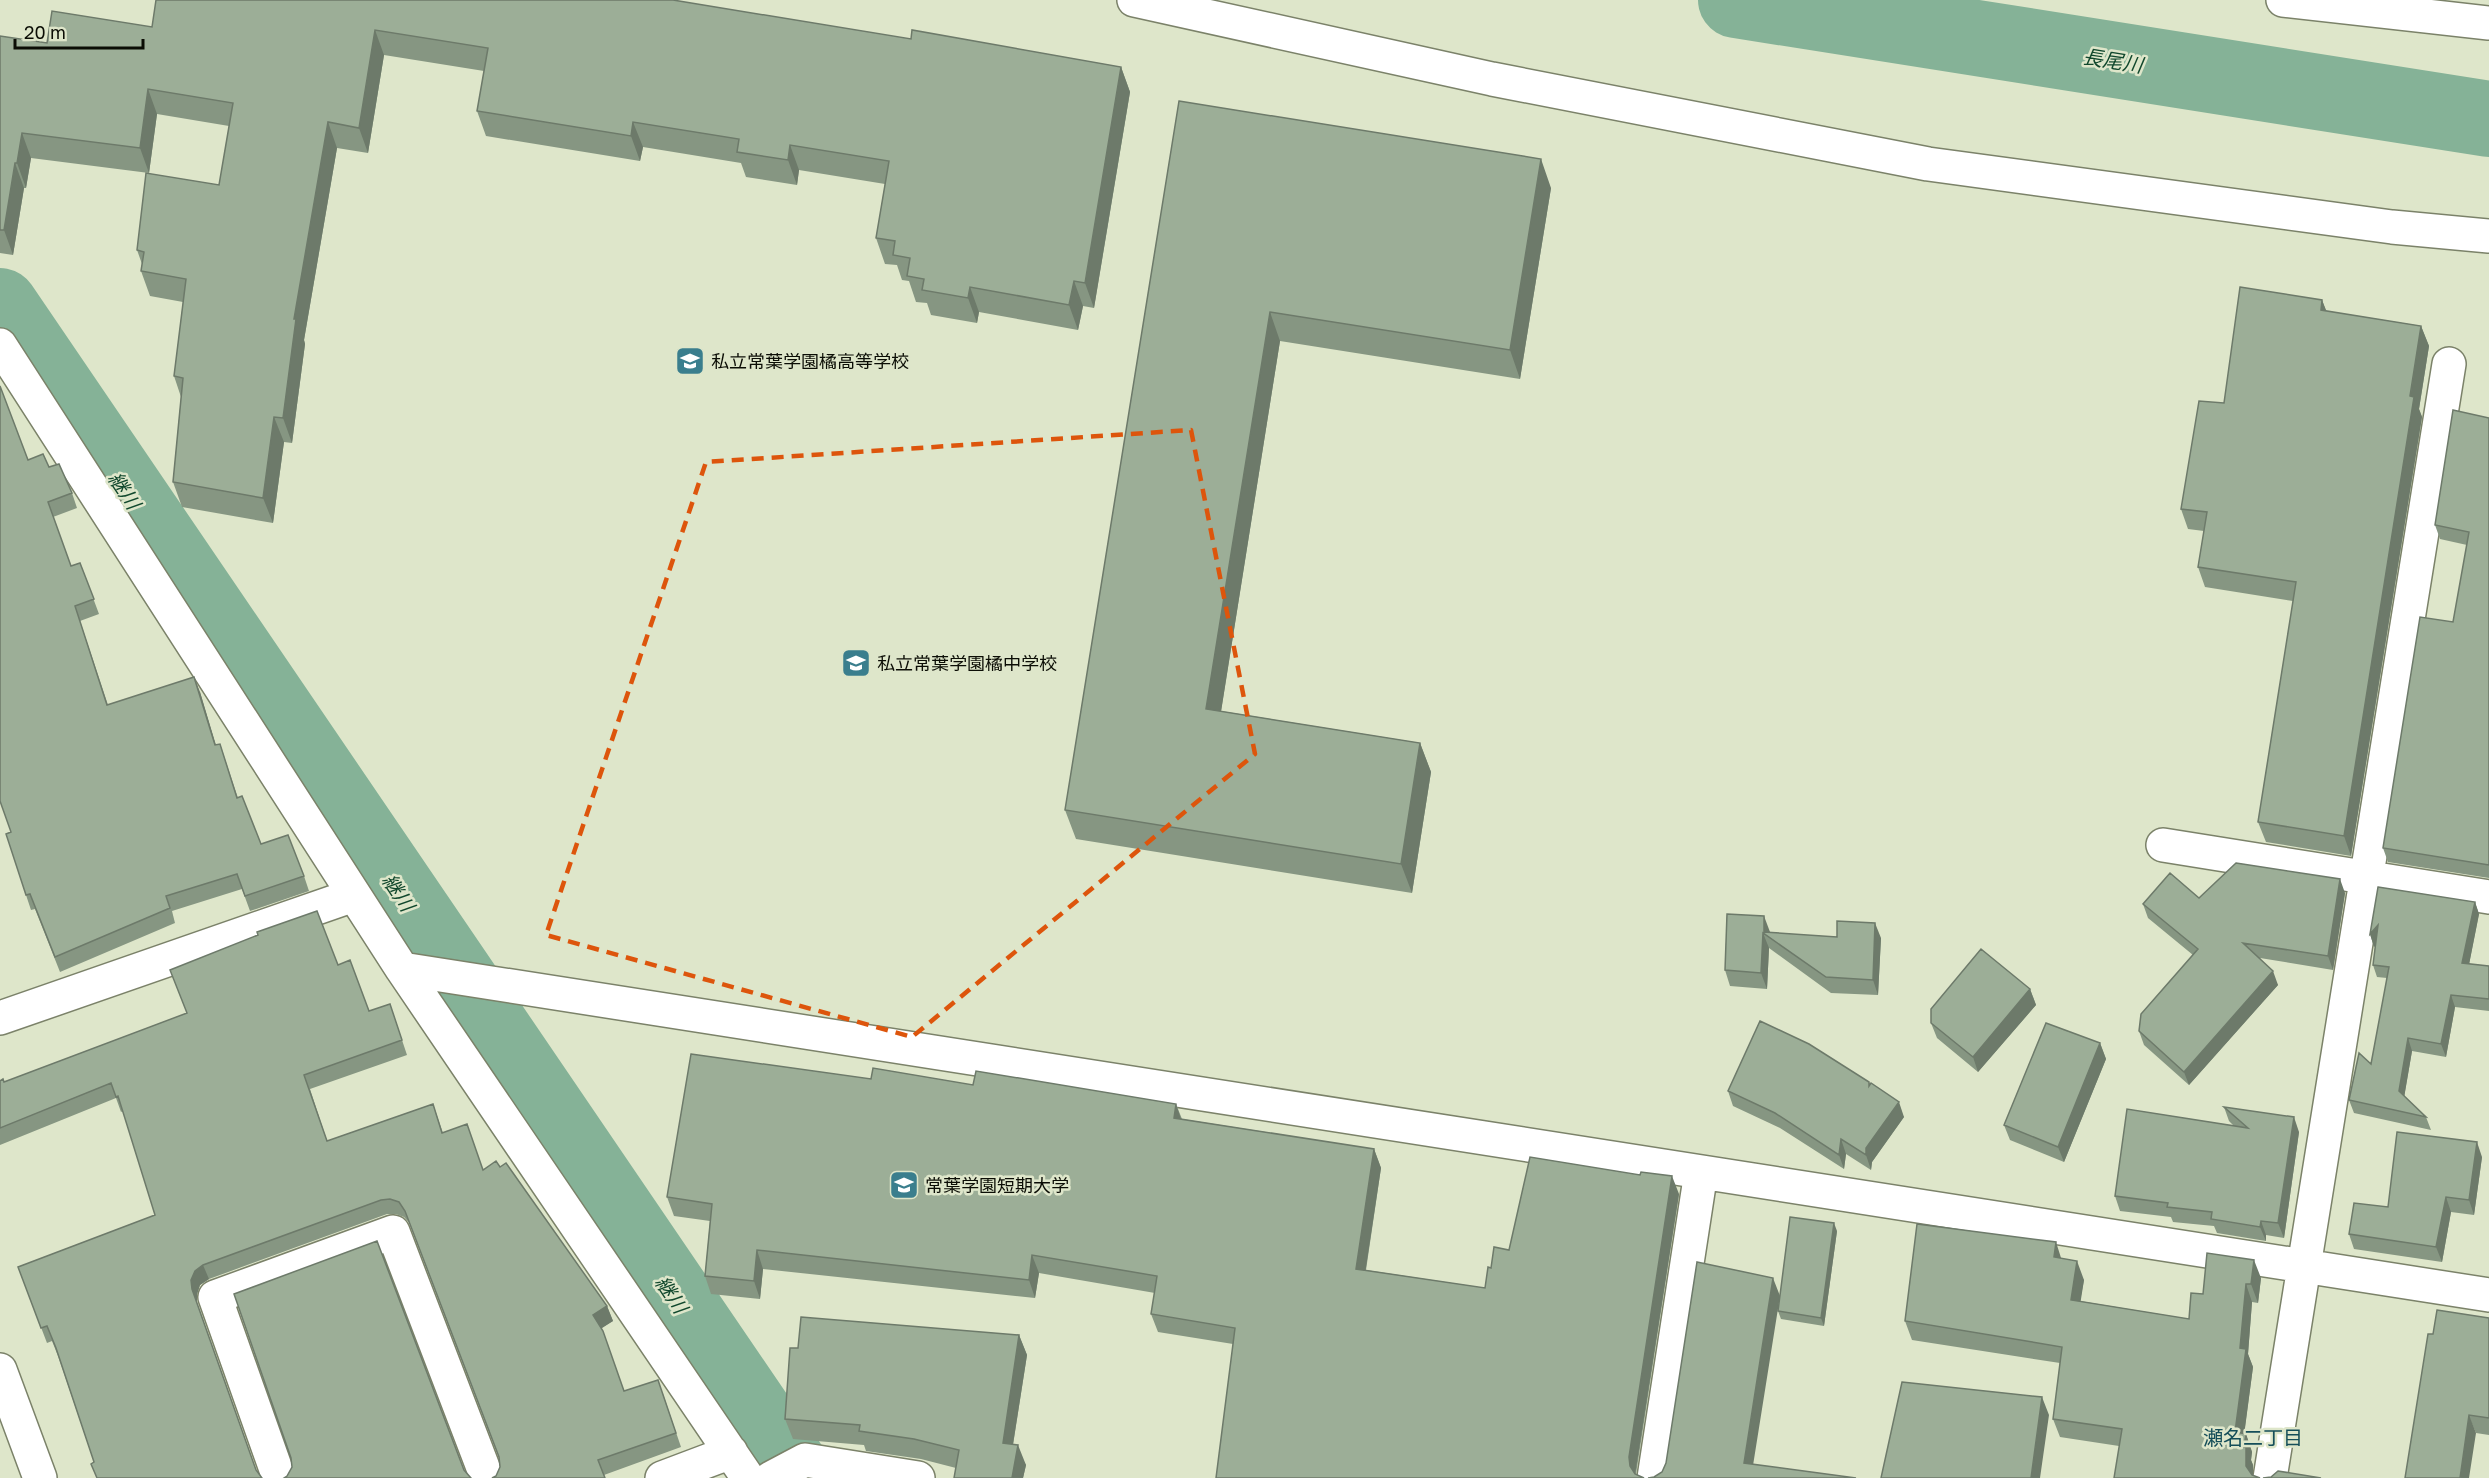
<svg xmlns="http://www.w3.org/2000/svg" width="2489" height="1478" font-family="'Golos Text','Noto Sans JP',sans-serif">
<style>
.lines{fill:none;stroke-linecap:round;stroke-linejoin:round}
.river{stroke:#85b297;stroke-width:76}
.minor-casing{stroke:#7b8269;stroke-width:36}
.minor{stroke:#fff;stroke-width:33}
.wall{fill:#869682}
.shaded-wall{fill:#6d7a6a}
.building{fill:#9cae97;stroke:#6d7a6a;stroke-width:1.5}
.marked{fill:none;stroke:#dd550c;stroke-width:4.5;stroke-dasharray:12 8;stroke-linejoin:round}
.labels{text-anchor:middle;dominant-baseline:central;stroke-width:5;stroke-linejoin:round;paint-order:stroke}
.poi-label{font-size:18px;fill:#0b0d05;stroke:#dee6ca;text-anchor:start}
.water-label{font-size:20px;font-style:italic;fill:#11482d;stroke:#dee6ca}
.neighbourhood-label{font-size:20px;fill:#154e59;stroke:#dee6ca}
</style>
<rect width="100%" height="100%" fill="#dee6ca"/>
<g class="lines">
<path class="river" d="M1736,0L2489,119
M0,306L798,1478"/>
<g class="minor-casing">
<path id="minor" d="M1134,0L1492,79L1928,164L2392,227L2489,236
M2283,0L2489,23
M0,345L402,969L748,1478
M2163,845L2489,897
M402,969L2489,1295
M0,1018L354,895
M0,1370L40,1478
M279,1478L215,1297L393,1232L487,1478
M662,1478L731,1452
M771,1478L805,1460L918,1478
M1654,1478L1701,1172
M2270,1478L2449,364"/>
</g>
<use href="#minor" class="minor"/>
</g>
<path class="wall" d="M152,27L911,39L1121,67L1130,92L1094,308L1083,306L1078,330L979,312L977,323L931,315L927,303L916,302L909,281L902,280L897,265L885,264L876,238L885,184L799,170L797,185L746,177L741,163L643,147L640,161L486,136L477,111L484,71L384,55L368,153L337,148L304,340L305,344L292,443L284,442L273,523L182,507L173,482L181,397L174,376L183,302L150,296L141,271L142,264L137,250L219,185L229,126L157,114L149,173L31,158L26,188H24L13,255L0,253V36L47,43Z
M1179,101L1551,188L1520,379L1280,341L1221,711L1420,743L1431,772L1412,893L1076,839L1065,810Z
M2322,300L2326,311L2421,326L2429,346L2419,409L2422,417L2351,856L2266,842L2258,822L2293,601L2205,587L2198,567L2204,531L2188,529L2181,509L2224,403Z
M2489,418V878L2388,862L2383,848L2453,622L2467,545L2440,539L2435,525Z
M28,460L49,467L72,493L77,508L53,517L71,566L80,563L99,614L80,621L108,705L200,692L216,745L220,744L238,798L261,844L304,876L309,891L250,911L242,889L172,911L175,923L60,972L35,909L31,910L26,895L11,832Z
M2345,893L2333,970L2260,958L2278,985L2189,1085L2144,1045L2139,1031L2193,955L2148,918L2143,904L2199,898Z
M2475,902L2479,914L2469,964L2489,966V1011L2455,1007L2446,1057L2412,1051L2404,1097L2426,1117L2431,1130L2354,1113L2349,1100L2371,1064L2387,978L2377,977L2373,965L2375,946L2374,947L2370,934Z
M1727,914L1770,932V933L1837,937L1881,938L1878,995L1831,993L1769,948L1767,989L1730,986L1725,970Z
M338,965L369,1011L390,1004L407,1055L310,1089L327,1141L433,1104L443,1133L483,1170L500,1167L607,1306L613,1321L601,1328L624,1391L663,1394L681,1447L604,1475L496,1476L500,1467L499,1457L411,1225L404,1217L396,1214H387L209,1279L200,1285L197,1294L94,1462L58,1356L52,1341L47,1343L18,1267L155,1215L123,1111L121,1112L116,1098L0,1145V1081L4,1082L187,1013L170,970Z
M2030,989L2036,1005L1978,1072L1937,1038L1931,1023Z
M2100,1043L2106,1059L2064,1162L2010,1140L2004,1125Z
M871,1079L973,1085L1176,1104L1182,1119L1374,1149L1381,1168L1366,1270L1485,1288L1491,1268L1509,1250L1679,1194L1636,1474L1233,1344L1158,1332L1151,1314L1155,1293L1039,1273L1035,1298L763,1269L760,1299L711,1294L705,1276L710,1221L674,1216L667,1197Z
M1869,1082L1870,1085L1904,1117L1872,1162L1871,1170L1846,1154L1844,1169L1780,1128L1733,1106L1728,1091Z
M2224,1107L2299,1132L2284,1238L2266,1235V1241L2217,1233L2214,1226L2173,1222L2171,1217L2120,1211L2115,1196L2234,1126L2229,1121Z
M2482,1157L2474,1215L2451,1212L2442,1262L2354,1249L2349,1234L2388,1207Z
M1837,1231L1824,1326L1781,1319L1778,1311Z
M2061,1259L2084,1280L2080,1301L2189,1319L2203,1294L2261,1278L2258,1303L2252,1302L2248,1354L2253,1367L2244,1434H2246L2252,1452L2251,1460L2253,1465V1475L2119,1446L2060,1437L2053,1419L2060,1363L1912,1340L1905,1321Z
M2489,1318V1435L2476,1433L2433,1334Z
M1019,1335L1027,1355L1013,1445L1026,1465L1023,1478H954L956,1468L921,1459L866,1451L864,1445L793,1439L785,1419Z"/>
<path class="shaded-wall" d="M375,30L384,55L368,153L359,128Z
M1121,67L1130,92L1094,308L1085,283Z
M148,89L157,114L149,173L140,148Z
M328,122L337,148L304,340L305,344L292,443L283,418L294,319Z
M633,122L643,147L640,161L631,136Z
M22,133L31,158L26,188L17,163Z
M790,145L799,170L797,185L788,160Z
M1541,159L1551,188L1520,379L1510,350Z
M15,163L24,188L13,255L4,230Z
M1074,281L1083,306L1078,330L1069,305Z
M970,287L979,312L977,323L968,298Z
M2322,300L2330,320L2321,310Z
M1270,312L1280,341L1217,737L1206,709Z
M2421,326L2429,346L2419,409L2422,417L2351,856L2344,836Z
M274,417L284,442L273,523L263,498Z
M194,677L200,692L220,760L215,745Z
M1420,743L1431,772L1412,893L1401,864Z
M2340,879L2345,893L2333,970L2328,956Z
M2475,902L2479,914L2467,975L2462,963Z
M1764,916L1770,932V938L1764,932Z
M1875,923L1881,938L1878,995L1873,980Z
M2378,925L2383,937L2374,947L2370,934Z
M1763,933L1769,948L1767,989L1761,973Z
M2273,971L2278,985L2189,1085L2184,1072Z
M2030,989L2036,1005L1978,1072L1973,1057Z
M2451,995L2455,1007L2446,1057L2441,1044Z
M2408,1038L2412,1051L2403,1104L2399,1091Z
M2100,1043L2106,1059L2064,1162L2058,1147Z
M1899,1102L1904,1117L1872,1162L1871,1170L1866,1155V1148Z
M1176,1104L1182,1122L1174,1118Z
M2294,1117L2299,1132L2284,1238L2278,1223Z
M1841,1139L1846,1154L1844,1169L1839,1155Z
M2477,1142L2482,1157L2474,1215L2469,1200Z
M1374,1149L1381,1168L1363,1287L1356,1269Z
M1672,1176L1679,1194L1635,1475L1630,1466L1629,1457Z
M2446,1197L2451,1212L2442,1262L2436,1247Z
M2261,1221L2266,1235V1241L2260,1227Z
M1834,1223L1837,1231L1824,1326L1821,1318Z
M2056,1242L2062,1261L2054,1257Z
M757,1250L763,1269L760,1299L754,1281Z
M1032,1255L1039,1273L1035,1298L1029,1280Z
M2254,1260L2261,1278L2258,1303L2251,1284Z
M2077,1261L2084,1280L2078,1318L2071,1300Z
M203,1265L209,1279L200,1285L197,1294V1303L192,1289L191,1280L195,1271Z
M1773,1278L1780,1296L1751,1478L1744,1463Z
M2246,1284L2252,1302L2248,1354L2253,1367L2242,1451L2235,1432L2240,1348Z
M607,1306L613,1321L599,1330L593,1315Z
M1019,1335L1027,1355L1010,1463L1003,1443Z
M2042,1397L2049,1415L2040,1478H2031Z
M2469,1415L2476,1433L2469,1478H2460Z
M2246,1434L2252,1452L2251,1460L2253,1465V1478L2246,1466L2244,1447Z
M1018,1445L1026,1465L1023,1478H1012Z"/>
<path class="building" d="M156,0H673L911,39L912,30L1121,67L1085,283L1074,281L1069,305L970,287L968,298L922,290L924,279L907,276L910,258L893,255L895,241L876,238L889,161L790,145L788,160L737,152L739,139L633,122L631,136L477,111L488,48L375,30L359,128L328,122L294,319H296L283,418L274,417L263,498L173,482L183,378L174,376L186,279L141,271L144,252L137,250L146,173L219,185L233,103L148,89L140,148L22,133L17,163H15L4,230H0V36L47,43L52,11L152,27Z
M1179,101L1541,159L1510,350L1270,312L1206,709L1420,743L1401,864L1065,810Z
M2240,287L2322,300L2321,310L2421,326L2410,396L2414,397L2344,836L2258,822L2296,582L2198,567L2207,512L2181,509L2199,401L2224,403Z
M0,386L28,460L43,454L49,467L59,464L72,493L48,502L71,566L80,563L94,599L75,606L107,705L194,677L215,745L220,744L237,798L242,796L261,844L288,835L304,876L245,896L237,874L166,896L170,908L55,957L30,894L26,895L6,834L11,832L0,801Z
M2453,410L2489,418V865L2383,848L2420,617L2453,622L2469,532L2435,525Z
M2236,863L2340,879L2328,956L2243,943L2273,971L2184,1072L2139,1031L2141,1014L2198,949L2143,904L2170,873L2199,898Z
M2378,887L2475,902L2462,963L2489,966V999L2451,995L2441,1044L2408,1038L2399,1091L2426,1117L2349,1100L2359,1053L2371,1064L2389,967L2373,965L2378,925L2370,934Z
M317,911L338,965L350,960L369,1011L390,1004L402,1040L304,1075L327,1141L433,1104L442,1133L467,1124L483,1170L496,1161L500,1167L506,1163L607,1306L593,1315L603,1331L624,1391L658,1380L676,1433L598,1460L605,1478H492L496,1476L500,1467L499,1457L405,1211L399,1202L390,1199L381,1200L203,1265L195,1271L191,1280L192,1289L256,1470L262,1478H97L91,1464L94,1462L56,1348L47,1326L41,1328L18,1267L155,1215L118,1096L116,1097L111,1083L0,1128V1081L3,1079L4,1082L187,1013L170,970L258,935L257,932Z
M1727,914L1764,916V932L1837,937V921L1875,923L1873,980L1826,977L1763,933L1761,973L1725,970Z
M1981,949L2030,989L1973,1057L1931,1023V1009Z
M1760,1021L1809,1044L1869,1082V1086L1871,1083L1899,1102L1866,1148V1155L1841,1139L1839,1155L1775,1113L1728,1091Z
M2046,1023L2100,1043L2058,1147L2004,1125Z
M691,1054L871,1079L873,1068L973,1085L976,1071L1176,1104L1174,1118L1374,1149L1356,1269L1485,1288L1488,1267L1491,1268L1494,1247L1509,1250L1530,1157L1640,1175L1641,1172L1672,1176L1629,1457L1630,1466L1635,1474L1644,1478H1216L1235,1328L1151,1314L1157,1276L1032,1255L1029,1280L757,1250L754,1281L705,1276L712,1204L667,1197Z
M2224,1107L2294,1117L2278,1223L2261,1221L2260,1227L2211,1219L2212,1212L2167,1207L2168,1203L2115,1196L2127,1109L2248,1128Z
M2397,1132L2477,1142L2469,1200L2446,1197L2436,1247L2349,1234L2354,1203L2388,1207Z
M1790,1217L1834,1223L1821,1318L1778,1311Z
M1917,1224L2056,1242L2054,1257L2077,1261L2071,1300L2189,1319L2191,1293L2203,1294L2207,1253L2254,1260L2251,1284H2246L2240,1348L2246,1349L2235,1432L2246,1434L2244,1447H2246V1466L2252,1475L2260,1478H2114L2122,1429L2053,1419L2062,1347L1905,1321Z
M377,1241L464,1470L471,1478H284L287,1476L292,1467L291,1458L234,1294Z
M1697,1262L1773,1278L1744,1463L1856,1478H1648L1654,1477L1662,1472L1666,1463Z
M2437,1310L2489,1318V1418L2469,1415L2460,1478H2405L2428,1334H2433Z
M801,1317L1019,1335L1003,1443L1018,1445L1012,1478H954L959,1450L914,1439L859,1431L860,1425L785,1419L790,1348H798Z
M1902,1382L2042,1397L2031,1478H1881Z
M2278,1471L2321,1478H2263L2271,1477Z"/>
<path class="marked" d="M1191,430L1255,754L912,1037L546,935L706,462Z"/>
<defs>
<g id="school-square" transform="scale(1.5)"><rect x="-9" y="-9" width="18" height="18" rx="4" fill="#3a7e8d" stroke="#dee6ca"/><path d="M0-5L7-2L0 1L-7-2ZM-4 1L0 2.5L4 1V4Q0 6-4 4Z" fill="#fff"/></g>
<g id="university-square" transform="scale(1.5)"><rect x="-9" y="-9" width="18" height="18" rx="4" fill="#3a7e8d" stroke="#dee6ca"/><path d="M0-5L7-2L0 1L-7-2ZM-4 1L0 2.5L4 1V4Q0 6-4 4Z" fill="#fff"/></g>
</defs>
<g fill-rule="evenodd">
<use href="#school-square" x="690" y="361"/>
<use href="#school-square" x="856" y="663"/>
<use href="#university-square" x="904" y="1185"/>
</g>
<g class="labels">
<g class="poi-label">
<text x="711" y="361">私立常葉学園橘高等学校</text>
<text x="877" y="663">私立常葉学園橘中学校</text>
<text x="925" y="1185">常葉学園短期大学</text>
</g>
<g class="water-label">
<text transform="translate(2113 60) rotate(9)">長尾川</text>
<text transform="translate(125 490) rotate(56)">継川</text>
<text transform="translate(399 892) rotate(56)">継川</text>
<text transform="translate(672 1294) rotate(56)">継川</text>
</g>
<g class="neighbourhood-label">
<text x="2253" y="1437">瀬名二丁目</text>
</g>
</g>
<path d="M15 39v9h128v-9" fill="none" stroke="#0b0d05" stroke-width="3"/>
<text x="24" y="39" font-size="18" fill="#0b0d05" stroke="#dee6ca" stroke-width="4.5" paint-order="stroke">20 m</text>
</svg>
